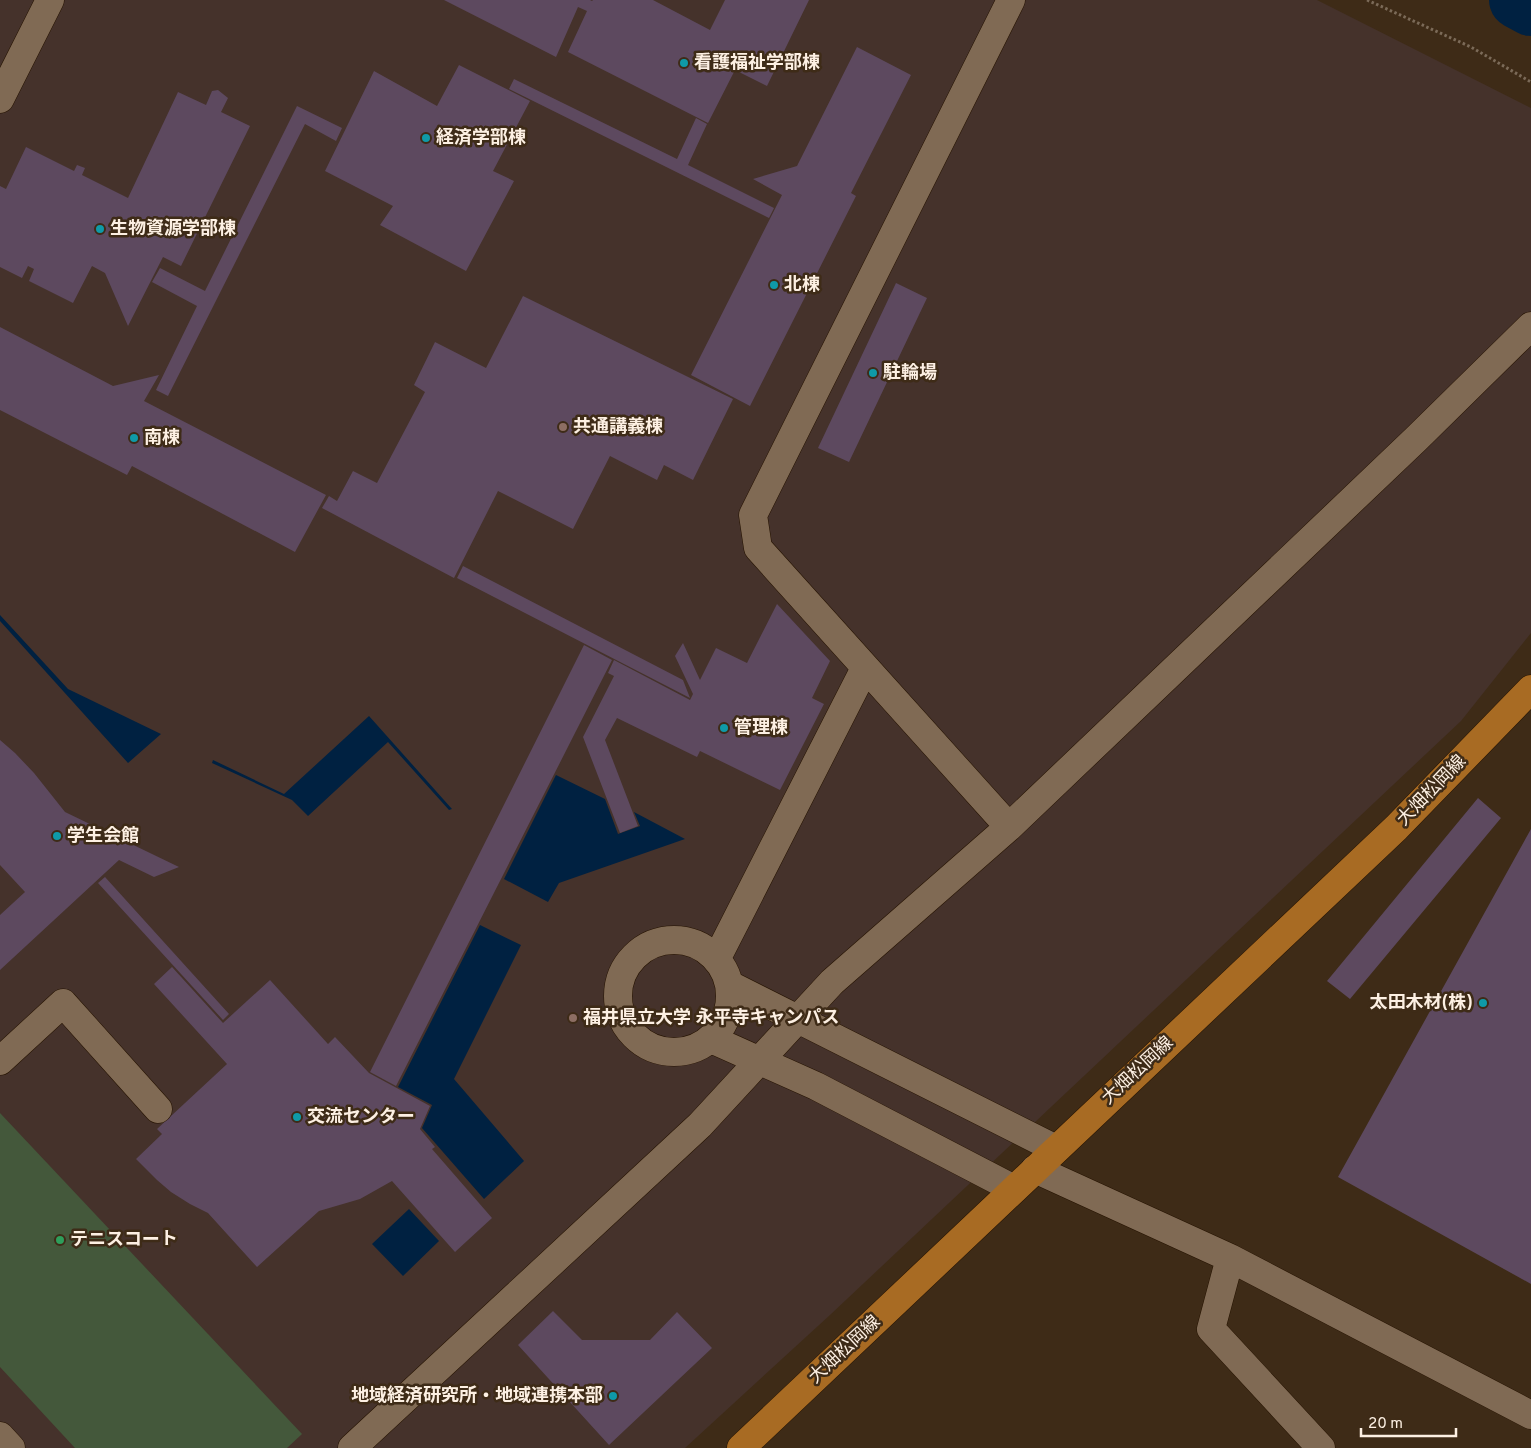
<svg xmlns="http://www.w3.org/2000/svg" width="1531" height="1448" font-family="Overpass,'Noto Sans JP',sans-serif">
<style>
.education{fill:#45322b}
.green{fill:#44583b}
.water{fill:#002141}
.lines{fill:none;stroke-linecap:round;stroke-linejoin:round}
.river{stroke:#002141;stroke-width:58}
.building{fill:#5d495f}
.minor-casing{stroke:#251301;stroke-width:29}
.major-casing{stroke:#251301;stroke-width:29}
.path{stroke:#7b6a58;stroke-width:3;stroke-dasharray:2.5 2.5;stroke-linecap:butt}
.minor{stroke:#806a54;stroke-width:28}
.major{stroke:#a86b23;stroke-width:28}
.culture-dot{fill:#0f9aa8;stroke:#3e2b17;stroke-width:2}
.education-dot{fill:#8d6e63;stroke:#3e2b17;stroke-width:2}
.leisure-dot{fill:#2e9e5b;stroke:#3e2b17;stroke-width:2}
.labels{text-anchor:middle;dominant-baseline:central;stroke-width:5;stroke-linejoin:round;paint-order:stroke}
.poi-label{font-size:18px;font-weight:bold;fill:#fdf0e3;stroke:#3e2b17;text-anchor:start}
.street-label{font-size:18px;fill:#fdf0e3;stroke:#3e2b17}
</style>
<rect width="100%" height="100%" fill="#3e2b17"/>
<path class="education" d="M0,0H1317L1531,108V633L1461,721L830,1315L685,1448H0Z"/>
<path class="green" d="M0,1113L302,1434L287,1448H75L0,1367Z"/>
<path class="water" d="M0,615L68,689L161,734L128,763L0,621Z
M369,716L452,809L449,810L388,742L308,816L292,800L212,763L213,760L284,794Z
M556,775L605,799L618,834L640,826L634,812L685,839L559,883L548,902L504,879Z
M480,925L521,945L454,1079L524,1161L484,1199L422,1128L432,1105L398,1087Z
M409,1209L439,1241L403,1276L372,1244Z"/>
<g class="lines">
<path class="river" d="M1518,0L1531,7"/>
</g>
<path class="building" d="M444,0H590L592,1L593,0H653L710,30L725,0H809L767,86L735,70L708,123L568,52L587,11L578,7L556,57Z
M857,47L911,75L851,193L856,196L750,406L691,375L782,195L753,179L797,166Z
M459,65L530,101L493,171L514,181L466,271L380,225L393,206L325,171L374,71L437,106Z
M514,79L677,159L696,118L707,124L688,165L774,208L769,218L509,89Z
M218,90L228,98L221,112L250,126L181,266L163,257L128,326L105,273L92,266L73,303L29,281L34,269L28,266L22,278L0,267V186L6,189L26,147L74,171L77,165L85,168L82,175L128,198L178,92L206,105L212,91Z
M297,106L342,128L336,141L305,124L168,396L156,390L197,306L152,282L160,268L205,291Z
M896,283L927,298L849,462L818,448Z
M523,296L733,399L693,480L664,465L657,480L610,456L573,529L498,491L454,578L322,508L329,496L337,501L353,471L377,483L425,392L414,385L435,342L486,368Z
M0,327L113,386L159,375L144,401L326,495L295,552L132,466L127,475L0,410Z
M463,566L683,680L690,698L457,578Z
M777,604L830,661L812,698L824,704L780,790L700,751L697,757L617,718L605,740L638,826L620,833L583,737L614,676L608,673L614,660L690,700L693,694L675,656L683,643L700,680L716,648L747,663Z
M584,645L612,660L396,1086L370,1072Z
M0,740L15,753L34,773L65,812L179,867L154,877L119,860L0,970V915L25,892L0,865Z
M1478,798L1501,818L1350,999L1327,981Z
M1531,829V1284L1338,1177Z
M105,877L229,1014L223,1020L98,883Z
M172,967L223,1023L270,980L328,1044L335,1037L369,1073L430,1106L420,1129L435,1147L432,1149L492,1218L455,1252L392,1181L360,1199L319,1211L257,1267L208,1213L190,1204L171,1192L157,1180L136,1159L162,1134L157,1129L227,1064L154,984Z
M553,1311L582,1340H650L677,1312L712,1348L609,1445L518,1345Z"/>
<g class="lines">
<g class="minor-casing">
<path id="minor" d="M0,99L50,0
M1009,827L758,548L753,515L1011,0
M618 996a56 56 0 1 1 112 0a56 56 0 1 1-112 0Z
M717,958L865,668
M730,985L1056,1149
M711,1039L816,1086L1014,1189
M0,1061L63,1003L158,1109
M1035,1169L1230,1258L1531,1415
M1230,1258L1211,1329L1321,1448
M0,1436L11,1448
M352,1448L700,1125L832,982L1009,827L1416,439L1531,326"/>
</g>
<g class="major-casing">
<path id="major" d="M741,1448L1396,828L1531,689"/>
</g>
<path class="path" d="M1367,0L1471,47L1531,82"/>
<use href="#minor" class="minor"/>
<use href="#major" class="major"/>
</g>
<g class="culture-dot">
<circle cx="684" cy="63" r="5"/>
<circle cx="426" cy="138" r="5"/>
<circle cx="100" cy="229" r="5"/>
<circle cx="774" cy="285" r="5"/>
<circle cx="873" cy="373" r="5"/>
<circle cx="134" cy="438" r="5"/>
<circle cx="724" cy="728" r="5"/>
<circle cx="57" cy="836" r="5"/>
<circle cx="1483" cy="1003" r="5"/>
<circle cx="297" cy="1117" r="5"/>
<circle cx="613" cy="1396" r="5"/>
</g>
<g class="education-dot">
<circle cx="563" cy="427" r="5"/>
<circle cx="573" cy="1018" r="5"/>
</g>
<circle class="leisure-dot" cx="60" cy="1240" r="5"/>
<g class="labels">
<g class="poi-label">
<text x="694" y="63">看護福祉学部棟</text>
<text x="436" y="138">経済学部棟</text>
<text x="110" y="229">生物資源学部棟</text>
<text x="784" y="285">北棟</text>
<text x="883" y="373">駐輪場</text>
<text x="573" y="427">共通講義棟</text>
<text x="144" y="438">南棟</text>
<text x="734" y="728">管理棟</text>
<text x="67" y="836">学生会館</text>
<text x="1473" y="1003" text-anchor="end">太田木材(株)</text>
<text x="583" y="1018">福井県立大学 永平寺キャンパス</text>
<text x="307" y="1117">交流センター</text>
<text x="70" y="1240">テニスコート</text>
<text x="603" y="1396" text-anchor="end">地域経済研究所・地域連携本部</text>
</g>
<g class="street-label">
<text transform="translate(1432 791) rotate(-46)">大畑松岡線</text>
<text transform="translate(1138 1071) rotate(-43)">大畑松岡線</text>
<text transform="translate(845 1350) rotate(-43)">大畑松岡線</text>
</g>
</g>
<path d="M1361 1428v8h95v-8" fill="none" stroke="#fdf0e3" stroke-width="2.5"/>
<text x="1368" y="1428" font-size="15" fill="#fdf0e3" stroke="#3e2b17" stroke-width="4" paint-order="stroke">20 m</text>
</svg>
